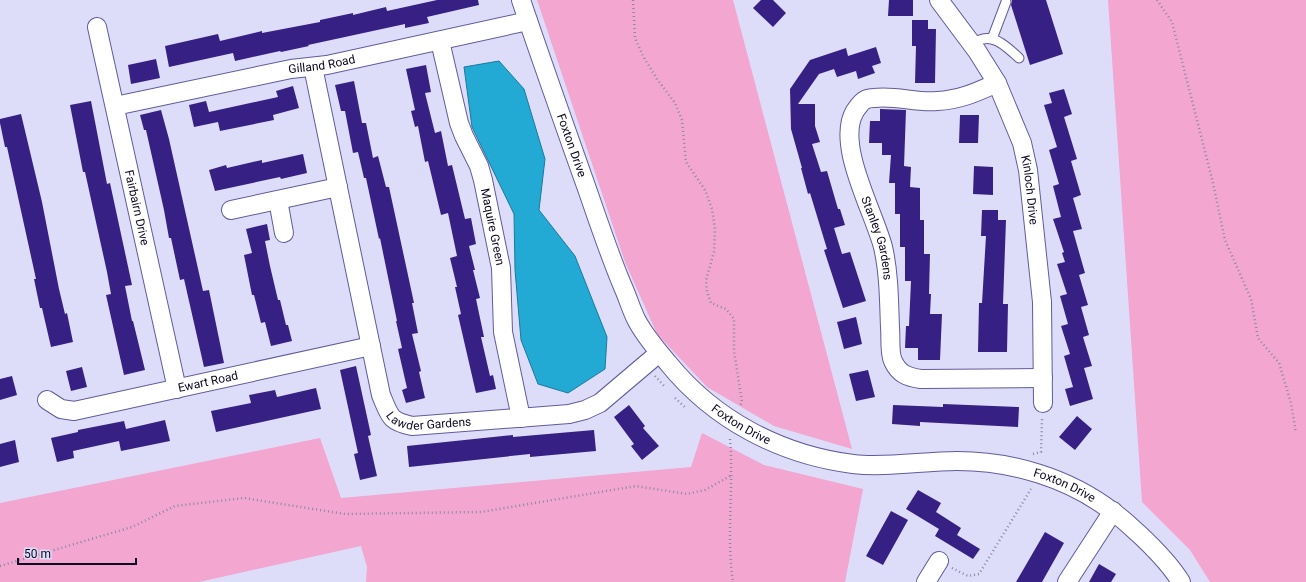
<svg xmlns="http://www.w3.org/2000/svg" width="1306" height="582" font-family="Roboto,sans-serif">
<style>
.green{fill:#f2a6d0}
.water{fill:#22aad5;stroke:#1b799f}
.building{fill:#372083}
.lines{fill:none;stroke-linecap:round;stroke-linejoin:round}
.service-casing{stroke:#605b9b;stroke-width:11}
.minor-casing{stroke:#605b9b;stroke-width:20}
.path{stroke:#8a89a4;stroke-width:2.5;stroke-dasharray:1 3;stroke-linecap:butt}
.service{stroke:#fff;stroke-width:9}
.minor{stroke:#fff;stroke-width:18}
.labels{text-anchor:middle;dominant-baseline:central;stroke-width:4;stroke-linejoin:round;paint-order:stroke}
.street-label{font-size:12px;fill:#0c0821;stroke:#ddddfa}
</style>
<rect width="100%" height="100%" fill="#ddddfa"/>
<path class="green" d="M537,0H733L852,449L774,426L707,387L657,334L625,262Z
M1108,0H1306V582H1210L1190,550L1142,502Z
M702,433L764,465L863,489L845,582H366L367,567L361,546L199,582H0V503L320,438L341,498L691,467Z"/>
<path class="water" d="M499,61L524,89L545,159L539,210L575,256L607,337L605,369L568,393L538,384L521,340L515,270L514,214L472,127L464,67Z"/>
<path class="building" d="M437,0H478L479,5L427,17L429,23L405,28V24L308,45L309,46L281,52L280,51L235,61L233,53L169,67L165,46L218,34L220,41L262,31V33L320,22V20L353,13V15L386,7L387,11Z
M761,0H773L786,13L773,27L753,8Z
M889,0H913V16H888Z
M1012,0H1046L1063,54L1030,65L1011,5Z
M912,20H928V29H936L935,83H915L916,46H912Z
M876,47L881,63L872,66L875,73L858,79L856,71L837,77L834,69L819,74L798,104H815V126L820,142L812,144L821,172L827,171L838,209H840L845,225L834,228L842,254L850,252L866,301L843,308L824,250L827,249L810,193L808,194L801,168H802L791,129L790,89L810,60L846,48L848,56Z
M156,59L160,78L131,84L128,65Z
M426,65L431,92L425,93L435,133L441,131L448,166L452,165L465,219L471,218L476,244L469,246L475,270H473L480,298L476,299L484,337H481L490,376L493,375L496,389L476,393L458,315L461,314L455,287H457L450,258L457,256L448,213L441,215L428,161L425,162L418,126L415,127L411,111L415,110L406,69Z
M354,81L362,123H366L373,158L378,156L386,187H389L414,303H412L418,333L412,334L421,371L419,372L425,398L406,403L402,390L407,388L398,349L402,348L396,321H397L380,238L379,239L366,178H364L358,152L353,153L345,111H341L335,85Z
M293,86L299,108L273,115L274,120L220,131L218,122L194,127L189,105L206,101L209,112L278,97L276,91Z
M1064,89L1072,114L1064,117L1077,159L1071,161L1081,195L1073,198L1082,229L1073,231L1085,273L1079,275L1088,305L1081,307L1089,335L1083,337L1092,366L1084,368L1093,399L1070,406L1065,389L1073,387L1064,356L1070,354L1061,326L1068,324L1060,296L1067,294L1057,264L1065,262L1062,253L1064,252L1053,219L1061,217L1053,186L1059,184L1049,150L1057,147L1044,105L1052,103L1049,93Z
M91,101L107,184L110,183L132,285L125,286L132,321H133L145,370L124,375L106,295L111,294L107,272L85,172H83L70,105Z
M880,109L906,110L904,166L911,167L910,187L920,188V220H924V254H930L929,294H931L930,314H942L940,360H918V348H905L906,326H909L911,281H905V247H900V214H895V183H889L891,155H882V143H869L870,121H880Z
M161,110L169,139L203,291L209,290L224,363L204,367L184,279L180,280L171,238H169L164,210L146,130H144L140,115Z
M21,114L42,202L59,289L65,314L67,313L73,342L51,347L42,308H40L34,279H36L7,147H5L0,123V119Z
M960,115H979L978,143H959Z
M303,154L307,173L281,179L280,177L215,191L209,170L226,165L227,168L262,160V163Z
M974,166L993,167V195L973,194Z
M982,210H998V220H1006L1003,304H1008L1007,352H978L979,303H982L986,236H981Z
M267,224L270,240L265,241L270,266L278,300H280L286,325H288L292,341L271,346L265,322L261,323L254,295H252L244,255L252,253L246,229Z
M856,317L862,344L844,349L837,322Z
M356,366L371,435L368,436L377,476L360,480L354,454L358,453L340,370Z
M82,367L87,387L71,391L66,371Z
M868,370L875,397L856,401L849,374Z
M12,376L17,395L0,400V379Z
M316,388L321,409L216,432L211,411L251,403L249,395L275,390L277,397Z
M943,404L1019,407L1018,427L920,422V426L892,424L893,405L943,407Z
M629,405L645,426L643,428L659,446L642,460L631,446L634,444L614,417Z
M1077,416L1092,429L1075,450L1059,437Z
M165,420L170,441L121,451L119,441L73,451L74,458L57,462L51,438L78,432V430L124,421L126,429Z
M594,430L596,451L530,457V454L409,467L407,446L513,435V437Z
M15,440L19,462L0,467V444Z
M918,490L941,503L936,512L961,528L957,535L980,549L973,559L935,536L939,529L906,509Z
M891,511L908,520L883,565L866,556Z
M1045,532L1064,543L1042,582H1016Z
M1099,564L1116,574L1111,582H1089Z"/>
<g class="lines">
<g class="service-casing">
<path id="service" d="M992,39L1006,2
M971,43C975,42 979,40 983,39C997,36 1010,50 1019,58"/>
</g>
<g class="minor-casing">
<g id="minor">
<path id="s1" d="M521,0C542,62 564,124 586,186C598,220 609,254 623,287C628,298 631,309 636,319C644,335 657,350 668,363C714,420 781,455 853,464C885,468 924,461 957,461C1012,461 1069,478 1113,512C1122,518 1131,527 1139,534C1155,549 1170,564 1181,582"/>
<path id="s2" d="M939,0L977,51L997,83L1022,143L1028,170L1042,302L1043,403"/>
<path id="s3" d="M97,27L177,389"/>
<path id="s4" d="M440,41L459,123L464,136L479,166L483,180L501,268L503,332L521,418"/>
<path id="s5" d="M313,67L381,395C390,416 389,421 412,426L569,414L585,410L600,403L659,353"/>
<path id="s6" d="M997,83C977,92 960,100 937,101C916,103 895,95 874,98C872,98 868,98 865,100C862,101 857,108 855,111C835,144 874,212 883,247C889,273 889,301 890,328C891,336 889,353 893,361C899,374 907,377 921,379L1043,378"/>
<path id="s7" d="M115,106L291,69L327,65L528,21"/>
<path d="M278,200L284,233"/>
<path d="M231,210L338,187"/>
<path id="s8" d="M47,400L61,409L74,411L371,346"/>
<path d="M926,582L939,561"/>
<path d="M1067,582L1113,511"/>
</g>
</g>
<path class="path" d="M633,0L635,38L643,56L657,79L675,103L682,120L686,162L705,190L712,209L715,229L714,252L706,280L707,292L711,303L726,309L734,319V351L742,402L740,406
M1157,0L1172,22L1213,183L1225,240L1251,299L1258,338L1279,363L1291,403L1296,433
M655,376L665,387
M675,398L686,408
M730,439C734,486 726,535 733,582
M1033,454L1041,452L1042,419
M0,566L132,527L175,506L244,498L345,514L481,512L636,486L687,494L705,490L732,475
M952,568L968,576L979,574L1031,489"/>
<use href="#service" class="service"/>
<use href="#minor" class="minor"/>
</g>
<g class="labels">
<g class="street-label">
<text stroke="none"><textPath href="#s7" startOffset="211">Gilland Road</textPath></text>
<text stroke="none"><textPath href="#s1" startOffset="154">Foxton Drive</textPath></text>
<text stroke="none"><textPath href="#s2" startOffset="214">Kinloch Drive</textPath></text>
<text stroke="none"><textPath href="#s3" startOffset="185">Fairbairn Drive</textPath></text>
<text stroke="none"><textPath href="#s4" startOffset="194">Maquire Green</textPath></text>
<text stroke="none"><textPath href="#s6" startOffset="283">Stanley Gardens</textPath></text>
<text stroke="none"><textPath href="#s8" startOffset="167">Ewart Road</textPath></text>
<text stroke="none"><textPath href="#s5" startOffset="398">Lawder Gardens</textPath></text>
<text stroke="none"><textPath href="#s1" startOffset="490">Foxton Drive</textPath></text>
<text stroke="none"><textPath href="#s1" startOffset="825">Foxton Drive</textPath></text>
</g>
</g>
<path d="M18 558v6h118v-6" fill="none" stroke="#0c0821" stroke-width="2"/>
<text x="24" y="558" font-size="12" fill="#0c0821" stroke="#ddddfa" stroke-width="3" paint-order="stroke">50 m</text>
</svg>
